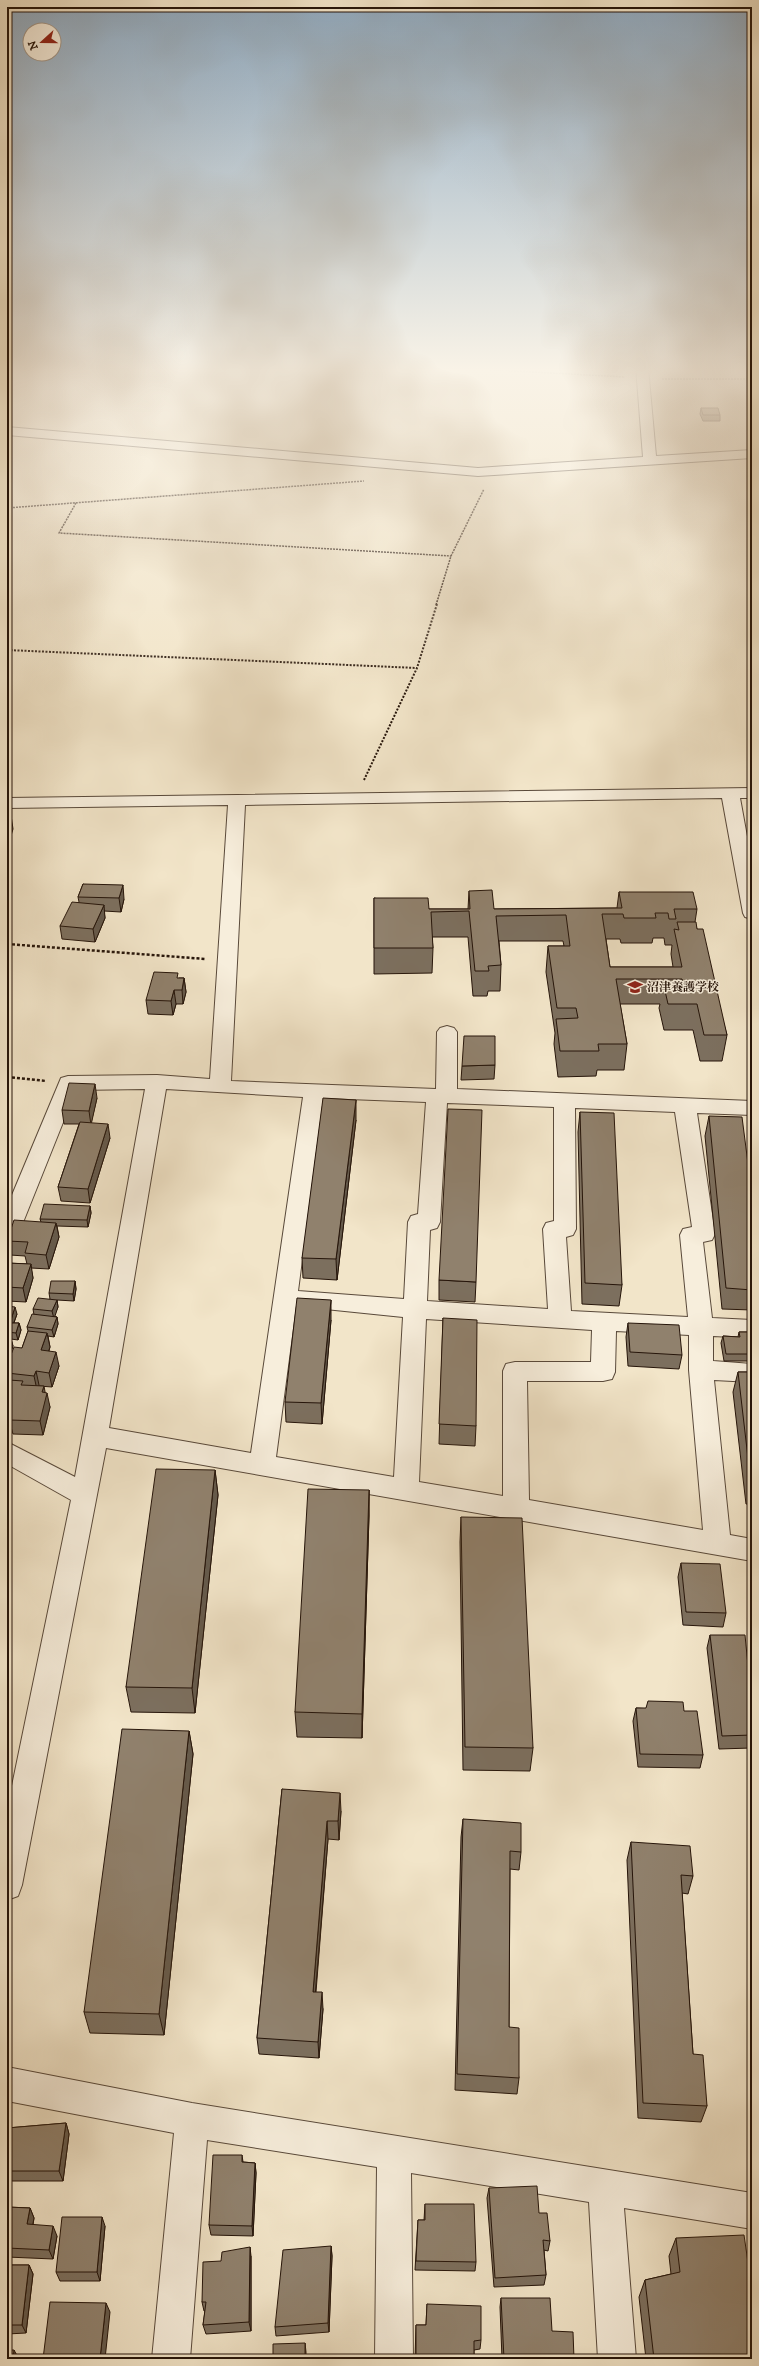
<svg xmlns="http://www.w3.org/2000/svg" width="759" height="2366" font-family="'IM FELL DW Pica','Noto Serif JP',serif">
<style>
.lines{fill:none;stroke-linecap:round;stroke-linejoin:round}
.minor-casing{stroke:#59493a;stroke-width:2}
.path-far2{stroke:#26150a;stroke-width:1.5;stroke-dasharray:2 1;stroke-linecap:butt}
.path-far1{stroke:#26150a;stroke-width:2;stroke-dasharray:2 1.5;stroke-linecap:butt}
.path{stroke:#26150a;stroke-width:2.5;stroke-dasharray:3 2;stroke-linecap:butt}
.minor{fill:#f7eedc;fill-rule:evenodd}
.wall{fill:#7c6f5e;stroke:#26150a;fill-rule:evenodd}
.shaded-wall{fill:#655a4c;stroke:#26150a}
.building{fill:#90816d;stroke:#26150a}
.labels{text-anchor:middle;dominant-baseline:central;stroke-width:3;stroke-linejoin:round;paint-order:stroke}
.poi-label{font-size:12px;font-weight:bold;fill:#26150a;stroke:#f7eedc;text-anchor:start}
</style>
<rect width="100%" height="100%" fill="#f2e5c9"/>
<filter id="stains"><feTurbulence type="fractalNoise" baseFrequency=".005" numOctaves="4"/><feColorMatrix values="0 0 0 0 .2 0 0 0 0 .09 0 0 0 0 .02 0 0 0 .5 -.17"/></filter>
<radialGradient id="worn" r=".72"><stop offset=".6" stop-color="#630" stop-opacity="0"/><stop offset="1" stop-color="#630" stop-opacity=".3"/></radialGradient>
<g class="lines">
<g class="minor-casing">
<path id="minor" d="M636,367H648L656,456L752,450V458L478,476L7,435V427L478,468L643,457Z
M752,788V798H740L752,864V919L745,917L743,913L722,798L245,805L231,1081L436,1089L437,1032L440,1028L447,1026L454,1028L457,1032V1089L752,1101V1115L697,1113L715,1234L712,1240L703,1242L712,1318L752,1320V1338L713,1336V1361L752,1364V1382L714,1380L730,1535L752,1539V1561L106,1448L22,1885L18,1896L7,1900V1810L71,1500L7,1464V1442L75,1477L145,1089L76,1090L18,1235L15,1241L7,1243V1207L61,1078L68,1076L157,1075L210,1079L228,805L7,808V798ZM166,1089L303,1097L251,1453L109,1428ZM323,1098L426,1102L418,1214L411,1216L408,1222L404,1299L298,1291ZM447,1103L554,1107V1221L546,1223L543,1229L548,1309L427,1301L430,1230L437,1228L440,1222ZM575,1108L675,1112L692,1227L683,1229L680,1235L688,1317L571,1311L566,1237L573,1235L576,1229ZM296,1306L403,1317L394,1477L276,1457ZM426,1319L592,1330L591,1362H515L506,1364L503,1371V1496L419,1482ZM616,1331L689,1335V1370L703,1530L529,1500L527,1381H603L612,1379L615,1372Z
M7,2067L192,2103L752,2193V2229L624,2208L636,2359H598L589,2202L411,2173L413,2359H375L377,2167L207,2140L190,2359H152L174,2133L7,2101Z"/>
</g>
<path class="path-far2" d="M442,367L625,377
M662,379H748L752,388
M76,503L59,533L451,556
M7,508L364,481
M436,605L451,556L484,489"/>
<path class="path-far1" d="M7,650L417,668
M364,780L417,668L437,604"/>
<path class="path" d="M7,944L206,959
M7,1077L46,1081"/>
<use href="#minor" class="minor"/>
</g>
<path class="wall" d="M701,408L720,415V421H703L700,414Z
M83,884L124,899L121,912L104,911L105,918L95,942L62,939L60,926L79,902L78,897Z
M469,891L494,909L617,908L619,892L697,909L695,922L727,1035L722,1061H700L693,1030H664L659,1008L660,1004H620L627,1044L624,1070H597L596,1076L558,1077L554,1044L555,1033L546,972L548,946H564L563,941H499L501,965L500,991H488L487,996H473L468,937H432L433,948L432,973L374,974V898L429,909H468ZM653,938H664L665,945H672L671,954L673,967H610L606,939H620L621,943H652Z
M179,978H184L186,992L183,1004H176L173,1015L148,1014L146,1000Z
M495,1065L494,1079L461,1080L462,1066Z
M97,1098L91,1123L110,1138L90,1203L61,1201L58,1187L79,1124H64L62,1110Z
M580,1112L622,1285L619,1306L582,1304L578,1132Z
M709,1116L752,1195V1310L722,1309L705,1136Z
M356,1120L337,1280L303,1278L302,1258Z
M90,1206L91,1213L88,1227L57,1226L59,1237L49,1269L31,1268L33,1278L26,1302L7,1301V1263L27,1264L25,1256L10,1255L7,1240L41,1222L40,1219Z
M439,1280L476,1282L475,1302L439,1300Z
M75,1281L76,1289L74,1301L57,1300L58,1307L54,1316L57,1317L58,1324L54,1337L48,1336L50,1347L49,1351L59,1366L52,1387L39,1386L45,1393L50,1407L43,1435L13,1434L11,1427H7V1365L22,1348L28,1331L27,1327L34,1315L33,1309L50,1299L49,1293Z
M7,1306L17,1314L14,1323H19L21,1330L18,1340L11,1339L13,1346L7,1362Z
M443,1318L476,1426L475,1446L439,1444Z
M331,1320L322,1424L286,1422L285,1402Z
M628,1323L682,1355L679,1369L628,1366L626,1337Z
M739,1332H752V1361H724L721,1343L723,1336L738,1337Z
M738,1372H752V1504H746L733,1392Z
M215,1470L218,1495L195,1713L131,1712L126,1687Z
M369,1490V1516L362,1738L297,1737L295,1712Z
M461,1517L533,1748L530,1771L463,1770L460,1542Z
M681,1563L726,1613L723,1627L683,1625L678,1577Z
M710,1635L752,1707V1745L751,1748L719,1749L707,1648Z
M636,1708L684,1711L703,1755L700,1768L638,1767L633,1721Z
M189,1731L193,1754L164,2035L90,2033L84,2012Z
M282,1789L341,1811L339,1840L328,1839L316,1992L323,2009L319,2058L259,2054L257,2038Z
M463,1819L521,1852L519,1870L510,1869L509,2027L519,2078L517,2094L455,2090L461,1837Z
M631,1842L693,1876L688,1894L682,1893L693,2054L707,2106L701,2122L638,2118L627,1860Z
M66,2123L69,2134L63,2181H7V2128Z
M242,2155L243,2162L255,2163L256,2173L253,2236L211,2235L209,2225Z
M489,2188L539,2213L550,2241L548,2251L544,2250L546,2275L544,2285L494,2287L487,2198Z
M425,2204L476,2262L475,2271L415,2270L418,2220H424Z
M7,2207L30,2208L34,2218L33,2225L57,2236L53,2259L7,2257Z
M105,2226L100,2281H60L56,2272Z
M676,2238L752,2359H646L639,2297L645,2280L671,2274L669,2256Z
M331,2246L332,2256L329,2332L276,2336L275,2327Z
M251,2256V2331L206,2334L203,2325L205,2311H204L202,2302L221,2261Z
M7,2265H29L33,2274L26,2333L7,2334Z
M501,2298L552,2331L574,2359H502L500,2307Z
M427,2304L481,2340L480,2349L474,2350V2359H415L416,2325H426Z"/>
<path class="shaded-wall" d="M11,815L13,829L8,846L7,839V829Z
M123,885L124,899L121,912L119,898Z
M104,905L105,918L95,942L93,929Z
M184,978L186,992L183,1004L182,990Z
M174,990L176,1004L173,1015L171,1001Z
M95,1084L97,1098L91,1125L89,1111Z
M356,1100V1120L337,1280L336,1259Z
M108,1124L110,1138L90,1203L88,1189Z
M90,1206L91,1213L88,1227L87,1220Z
M56,1223L59,1237L49,1269L46,1255Z
M31,1264L33,1278L26,1302L23,1288Z
M75,1281L76,1289L74,1301L73,1294Z
M57,1300L58,1307L54,1319L52,1311Z
M331,1300V1320L322,1424L321,1403Z
M15,1307L17,1314L11,1330L10,1323Z
M57,1317L58,1324L54,1337L52,1330Z
M19,1323L21,1330L18,1340L16,1333Z
M47,1333L50,1347L44,1364L41,1350Z
M11,1339L13,1346L7,1362V1351Z
M56,1352L59,1366L52,1387L49,1373Z
M36,1371L39,1385L37,1390L34,1376Z
M44,1386L46,1397L47,1393L50,1407L43,1435L40,1421L42,1392Z
M215,1470L218,1495L195,1713L192,1688Z
M369,1490V1516L362,1738V1714Z
M189,1731L193,1754L164,2035L159,2014Z
M340,1793L341,1811L339,1840L338,1821Z
M327,1821L328,1839L314,2009L313,1992Z
M322,1992L323,2009L319,2058L318,2042Z
M66,2123L69,2134L63,2181L59,2171Z
M255,2163L256,2173L253,2236L252,2226Z
M30,2208L34,2218L31,2234L27,2224Z
M102,2217L105,2226L100,2281L97,2272Z
M53,2226L57,2236L53,2259L49,2250Z
M331,2246L332,2256L329,2332L328,2323Z
M250,2247L251,2256V2331L249,2322Z
M29,2265L33,2274L26,2333L22,2325Z
M106,2303L110,2312L105,2359H100Z
M305,2343L306,2352V2359H305Z
M14,2350L19,2359H13Z"/>
<path class="building" d="M701,408H718L720,415H703Z
M7,815H11L7,829Z
M83,884L123,885L119,898L78,897Z
M492,890L494,909L622,908L619,892H693L697,909H674L676,919H669L668,913H655L656,918H624L623,914H602L610,967H682L674,929L679,930L677,922H696L697,929H703L727,1035H704L697,1004H668L663,982H683L682,979H616L627,1044H598L599,1051H560L556,1019L578,1018L576,1008H557L548,946H570L566,915L496,916L501,965L488,966L489,971H475L469,911L431,912L433,948H374V898H428L429,909H470L469,891Z
M72,902L104,905L93,929L60,926Z
M154,972L178,973L177,978H184L182,990H174L171,1001L146,1000Z
M464,1036H495V1065L462,1066Z
M69,1083L95,1084L89,1111L62,1110Z
M323,1098L356,1100L336,1259L302,1258Z
M448,1109L482,1110L476,1282L439,1280Z
M580,1112L614,1113L622,1285L585,1283Z
M709,1116L742,1117L752,1195V1290L726,1288Z
M80,1122L108,1124L88,1189L58,1187Z
M44,1204L90,1206L87,1220L40,1219Z
M14,1220L56,1223L46,1255L25,1253L28,1242L7,1241Z
M7,1263L31,1264L23,1288L7,1287Z
M51,1281H75L73,1294L49,1293Z
M38,1298L57,1300L52,1311L33,1309Z
M297,1298L331,1300L321,1403L285,1402Z
M7,1306L15,1307L10,1323H19L16,1333L7,1332Z
M32,1314L57,1317L52,1330L27,1327Z
M443,1318L477,1320L476,1426L439,1424Z
M628,1323L679,1325L682,1355L630,1352Z
M28,1331L47,1333L41,1350L56,1352L49,1373L36,1371L34,1376L7,1373V1365L14,1347L22,1348Z
M739,1332H752V1354H726L723,1336L740,1337Z
M7,1339H11L7,1351Z
M738,1372H752V1484H751Z
M9,1380L23,1381L21,1385L44,1386L42,1392L47,1393L40,1421L10,1420L11,1413H7V1386Z
M156,1469L215,1470L192,1688L126,1687Z
M308,1489L369,1490L362,1714L295,1712Z
M461,1517L522,1518L533,1748L465,1747Z
M681,1563L720,1564L726,1613L686,1612Z
M710,1635H745L752,1707V1735L722,1736Z
M648,1701L683,1702L684,1711H697L703,1755L640,1754L636,1708H646Z
M122,1729L189,1731L159,2014L84,2012Z
M282,1789L340,1793L338,1821H327L313,1992H322L318,2042L257,2038Z
M463,1819L521,1823V1852L510,1851L509,2027L519,2028V2078L457,2074Z
M631,1842L690,1846L693,1876L681,1875L693,2054L703,2055L707,2106L643,2103Z
M66,2123L59,2171H7V2128Z
M213,2155H242V2162L255,2163L252,2226L209,2225Z
M537,2186L539,2213H547L550,2241L543,2240L546,2275L495,2278L489,2188Z
M425,2204H474L476,2262L416,2261L418,2220H425Z
M7,2207L30,2208L27,2224L53,2226L49,2250L7,2248Z
M62,2217H102L97,2272H56Z
M744,2235L752,2290V2359H654L645,2280L680,2272L676,2238Z
M331,2246L328,2323L275,2327L283,2250Z
M250,2247L249,2322L203,2325L206,2302H202L203,2262L221,2261L222,2252Z
M7,2265H29L22,2325H7Z
M501,2298H550L552,2331L573,2332L574,2359H504Z
M50,2302L106,2303L100,2359H43Z
M427,2304L481,2306V2340L474,2341V2359H416V2325H426Z
M305,2343V2359H273V2344Z
M7,2350H14L13,2359H7Z"/>
<linearGradient id="sky" x2="0" y2="1"><stop stop-color="#90abc2"/><stop offset="0.53" stop-color="#f9f3e7"/><stop offset="1" stop-color="#f9f3e7" stop-opacity="0"/></linearGradient>
<rect width="759" height="698" fill="url(#sky)"/>
<defs>
<g id="school-bare" transform="scale(1.2)"><path d="M0-5L7-2L0 1L-7-2ZM-4 1L0 2.5L4 1V4Q0 6-4 4Z" fill="#8f2418" stroke="#f7eedc" stroke-width="2.5" paint-order="stroke"/></g>
</defs>
<g fill-rule="evenodd">
<use href="#school-bare" x="635" y="987"/>
</g>
<g class="labels">
<g class="poi-label">
<text x="647" y="987">沼津養護学校</text>
</g>
</g>
<rect width="759" height="2366" fill="none" stroke="#f2e5c9" stroke-width="24"/>
<rect x="8" y="8" width="743" height="2350" fill="none" stroke="#26150a" stroke-width="2"/>
<rect x="12" y="12" width="735" height="2342" fill="none" stroke="#26150a"/>
<g transform="translate(42 42) rotate(249)"><circle r="19" fill="#f7eedc" stroke="#a39788"/>
<path d="M0-3L7 15L0 10L-7 15Z" fill="#8f2418"/>
<text y="-6" font-size="11" font-weight="bold" text-anchor="middle" fill="#26150a">N</text>
</g>
<rect width="100%" height="100%" filter="url(#stains)"/>
<rect width="100%" height="100%" fill="url(#worn)"/>
</svg>
